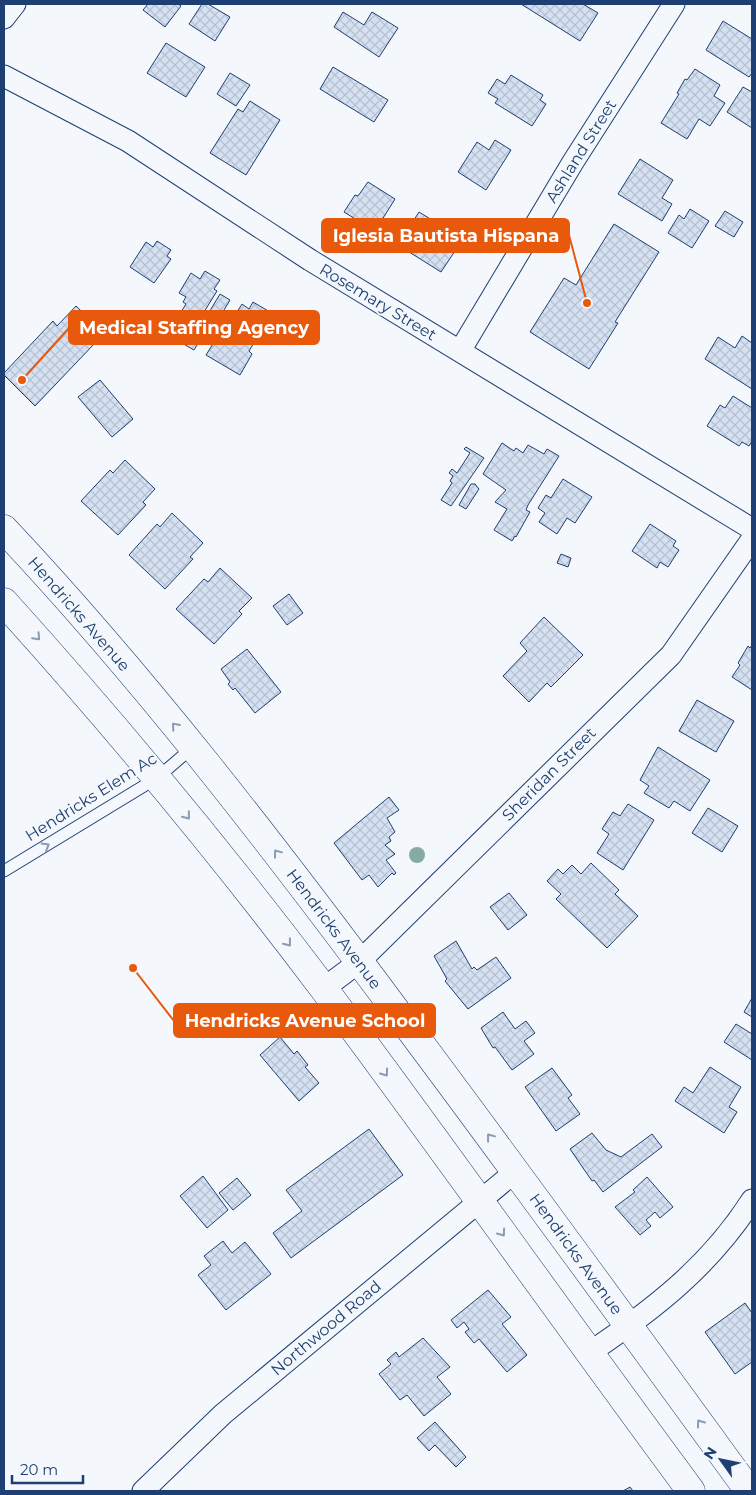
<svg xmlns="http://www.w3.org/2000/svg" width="756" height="1495" font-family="Montserrat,sans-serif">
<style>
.building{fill:url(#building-cross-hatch);stroke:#1d3f73}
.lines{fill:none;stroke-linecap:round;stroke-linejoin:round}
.lane-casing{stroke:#1d3f73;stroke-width:13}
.street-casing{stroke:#1d3f73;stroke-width:23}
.primary-casing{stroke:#1d3f73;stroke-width:29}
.lane{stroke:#f4f7fb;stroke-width:11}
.street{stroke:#f4f7fb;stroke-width:21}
.primary{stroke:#f4f7fb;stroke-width:28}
.tree{fill:#86aba6}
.oneway{stroke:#889bb7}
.labels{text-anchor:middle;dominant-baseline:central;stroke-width:4;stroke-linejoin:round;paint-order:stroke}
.street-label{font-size:16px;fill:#1d3f73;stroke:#f4f7fb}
.leader{fill:none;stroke:#e8590c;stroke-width:2}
.callout-dot{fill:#e8590c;stroke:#f4f7fb;stroke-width:2}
.callout{fill:#e8590c;stroke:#e8590c;stroke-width:2}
.callout-label{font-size:18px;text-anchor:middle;font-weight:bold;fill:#fff}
</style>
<defs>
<pattern id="building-cross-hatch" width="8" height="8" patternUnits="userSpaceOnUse" patternTransform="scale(1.25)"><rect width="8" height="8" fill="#d5e0f0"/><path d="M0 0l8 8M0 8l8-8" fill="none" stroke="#b6c1d1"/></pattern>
</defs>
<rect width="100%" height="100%" fill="#f4f7fb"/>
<path class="building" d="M148,4H178L181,6L165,27L143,10Z
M202,4H208L230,17L215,41L189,24Z
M521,4H583L598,13L580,41Z
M343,12L364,25L372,12L398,28L379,57L334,27Z
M723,21L752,39V73L749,77L706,50Z
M166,43L205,67L186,97L147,73Z
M333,67L388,100L374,122L320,89Z
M695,69L720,85L714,96L725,103L710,126L699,119L687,139L661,123L679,94L677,93L685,79L687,80Z
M230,73L250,85L236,106L217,94Z
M511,75L543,95L540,100L546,104L532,126L495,103L498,99L488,93L497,79L505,84Z
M743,87L752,92V128L727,112Z
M250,101L280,120L246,175L210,153L238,109L243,112Z
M495,140L511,150L486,190L458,172L477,142L489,150Z
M640,159L673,180L662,198L672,204L662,221L618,194Z
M368,182L395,199L375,231L344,212L355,195L358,196Z
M690,209L709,221L692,248L668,233L679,215L684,219Z
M725,211L743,222L734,237L715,226Z
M419,212L463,239L441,272L398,245Z
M614,224L659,252L615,322L618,323L589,369L530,332L564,278L576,285Z
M157,241L171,250L167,256L171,259L154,283L130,267L146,242L153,247Z
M205,271L220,280L214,289L217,291L199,320L209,326L194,350L180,342L191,323L187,320L188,317L181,312L186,304L183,302L186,297L179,293L191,273L200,279Z
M220,294L230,300L218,320L208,314Z
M253,302L270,312L265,320L267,321L249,351L252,354L240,375L206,355L221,331L224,333L242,304L249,309Z
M76,306L98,327L89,336L96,342L35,406L4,375V373L53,321L57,326Z
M742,336L752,343V389L705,359L718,337L735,348Z
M100,380L133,419L112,437L78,397Z
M733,396L752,408V441L749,446L742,442L739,446L707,426L720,405L725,408Z
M502,443L514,451L516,448L523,453L528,445L544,454L547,449L559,456L528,505L526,510L530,512L516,537L515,536L512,541L494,530L507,509L495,502L506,490L483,474Z
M466,447L484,458L451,506L441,500L452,483L450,481L453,476L449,473L452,469L457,473L470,453L464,449Z
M125,460L155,489L143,502L146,505L118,535L81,501L110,470L113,473Z
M563,479L592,497L575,523L567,518L557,534L539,522L545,513L538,508L546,495L551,498Z
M471,484H475L479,489L466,509L459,505Z
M172,513L203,543L190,557L193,559L165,589L129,555L157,524L160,527Z
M650,524L676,541L673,546L679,550L668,567L660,562L657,568L632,551Z
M561,554L571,558L568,567L557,563Z
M220,568L252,598L239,611L242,614L214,644L176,609L204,579L208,582Z
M289,594L303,613L287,625L273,606Z
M544,617L583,655L551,687L547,683L529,702L503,676L527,651L520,643Z
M752,645V690L732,677L740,665L738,663L748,646L750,648Z
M247,649L281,692L255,713L235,688L233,690L228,684L230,682L221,669Z
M697,700L734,721L716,752L679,731Z
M658,747L710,780L690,811L674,801L669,808L644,793L649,786L640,780Z
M389,797L399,810L387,818L395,832L389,837L391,841L385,845L395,854L386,860L396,873L394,875L392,873L378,887L369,875L362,880L334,843Z
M628,804L654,820L623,870L597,853L609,834L602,829L613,812L620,816Z
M708,808L738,826L722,852L692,833Z
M591,863L619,890L615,894L638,916L607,948L556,899L561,894L547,881L558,869L563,874L572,865L581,874Z
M509,893L527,915L508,930L490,907Z
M456,941L472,969L474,967L477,970L496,957L511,978L468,1009L445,981L447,979L434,956Z
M752,998V1017L744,1012Z
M503,1012L515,1029L526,1021L535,1033L524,1041L534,1054L512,1070L495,1047L493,1048L481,1028Z
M736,1024L752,1034V1060L724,1042Z
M280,1037L294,1054L297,1051L308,1065L305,1067L319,1083L299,1101L260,1055Z
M710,1067L741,1087L729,1107L737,1112L724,1133L675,1101L684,1087L693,1093Z
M552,1068L572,1095L568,1098L580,1114L556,1131L525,1087Z
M369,1129L403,1175L291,1258L273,1233L302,1211L286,1190Z
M592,1133L606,1150L621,1157L652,1134L662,1147L603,1192L594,1180L592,1181L570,1149Z
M203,1176L228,1210L207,1228L180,1196Z
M647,1177L673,1207L660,1218L655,1212L646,1220L651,1226L640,1235L615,1207L635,1192L633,1190Z
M237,1178L251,1195L233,1210L219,1193Z
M223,1241L232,1253L245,1242L271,1274L226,1310L198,1275L211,1265L204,1256Z
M488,1290L511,1317L502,1324L527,1355L507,1372L479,1339L474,1343L465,1332L469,1329L464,1322L457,1328L451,1320Z
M745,1303L752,1313V1362L735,1374L705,1332Z
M423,1338L450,1367L437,1377L451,1394L424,1416L407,1395L400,1400L379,1374L391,1364L387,1360L396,1352L399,1357Z
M435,1422L466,1457L456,1467L435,1445L429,1451L417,1438Z
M630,1487L633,1491H623Z"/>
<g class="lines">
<g class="lane-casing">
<path id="lane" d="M4,871L157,778L193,747"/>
</g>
<g class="street-casing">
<path id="street" d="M4,18L15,4
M4,76L128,141L310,260L752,529
M460,351L573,162L674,4
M323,989L359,962L671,655L752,539
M589,1353C653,1310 710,1266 752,1200
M143,1491L223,1414L516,1171"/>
</g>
<g class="primary-casing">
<path id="primary" d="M4,529C145,679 271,843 394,1008C514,1168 631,1329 749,1491
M4,602C116,726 223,855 324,989C448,1155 568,1325 691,1491"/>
</g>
<use href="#lane" class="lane"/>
<use href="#street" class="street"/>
<use href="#primary" class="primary"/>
</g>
<circle class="tree" cx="417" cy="855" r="8"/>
<defs><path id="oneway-chevron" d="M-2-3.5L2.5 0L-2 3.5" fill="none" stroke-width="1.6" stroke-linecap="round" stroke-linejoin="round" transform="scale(1.25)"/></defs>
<g class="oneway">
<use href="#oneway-chevron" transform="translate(37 637) rotate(47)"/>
<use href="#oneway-chevron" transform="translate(175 726) rotate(-131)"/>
<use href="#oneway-chevron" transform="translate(187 816) rotate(51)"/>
<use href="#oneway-chevron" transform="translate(46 846) rotate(-31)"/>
<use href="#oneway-chevron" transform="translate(277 853) rotate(-127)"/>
<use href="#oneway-chevron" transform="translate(288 943) rotate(52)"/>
<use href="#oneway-chevron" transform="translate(385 1073) rotate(54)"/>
<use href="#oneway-chevron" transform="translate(490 1137) rotate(-127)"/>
<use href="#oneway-chevron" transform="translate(502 1233) rotate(54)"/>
<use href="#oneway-chevron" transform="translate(700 1423) rotate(-126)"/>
</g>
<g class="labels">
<g class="street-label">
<text transform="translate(581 151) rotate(-58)">Ashland Street</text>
<text transform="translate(378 302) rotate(31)">Rosemary Street</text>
<text transform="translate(79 614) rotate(49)">Hendricks Avenue</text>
<text transform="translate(549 774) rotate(-45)">Sheridan Street</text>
<text transform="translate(91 797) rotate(-32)">Hendricks Elem Ac</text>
<text transform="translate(334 929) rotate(53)">Hendricks Avenue</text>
<text transform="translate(576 1254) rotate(54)">Hendricks Avenue</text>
<text transform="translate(326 1328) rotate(-40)">Northwood Road</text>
</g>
</g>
<path class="leader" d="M587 303L569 235M22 380L69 328M133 968L174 1021"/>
<g class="callout-dot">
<circle cx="587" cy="303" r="5"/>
<circle cx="22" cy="380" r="5"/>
<circle cx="133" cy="968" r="5"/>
</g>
<g class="callout">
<rect x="322" y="219" width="247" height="33" rx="5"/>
<rect x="69" y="311" width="250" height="33" rx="5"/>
<rect x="174" y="1004" width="261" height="33" rx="5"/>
</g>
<g class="callout-label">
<text x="446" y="242">Iglesia Bautista Hispana</text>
<text x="194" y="334">Medical Staffing Agency</text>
<text x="305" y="1027">Hendricks Avenue School</text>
</g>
<rect width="756" height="1495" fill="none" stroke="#1d3f73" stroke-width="10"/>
<g transform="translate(721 1460) rotate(303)" stroke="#f4f7fb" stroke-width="4" paint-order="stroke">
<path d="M0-4L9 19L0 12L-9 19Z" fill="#1d3f73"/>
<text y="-8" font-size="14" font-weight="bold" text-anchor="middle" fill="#1d3f73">N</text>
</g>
<path d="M12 1475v8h71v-8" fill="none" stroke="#1d3f73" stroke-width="2.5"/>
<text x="20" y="1475" font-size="15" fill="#1d3f73" stroke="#f4f7fb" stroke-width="4" paint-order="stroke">20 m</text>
</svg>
